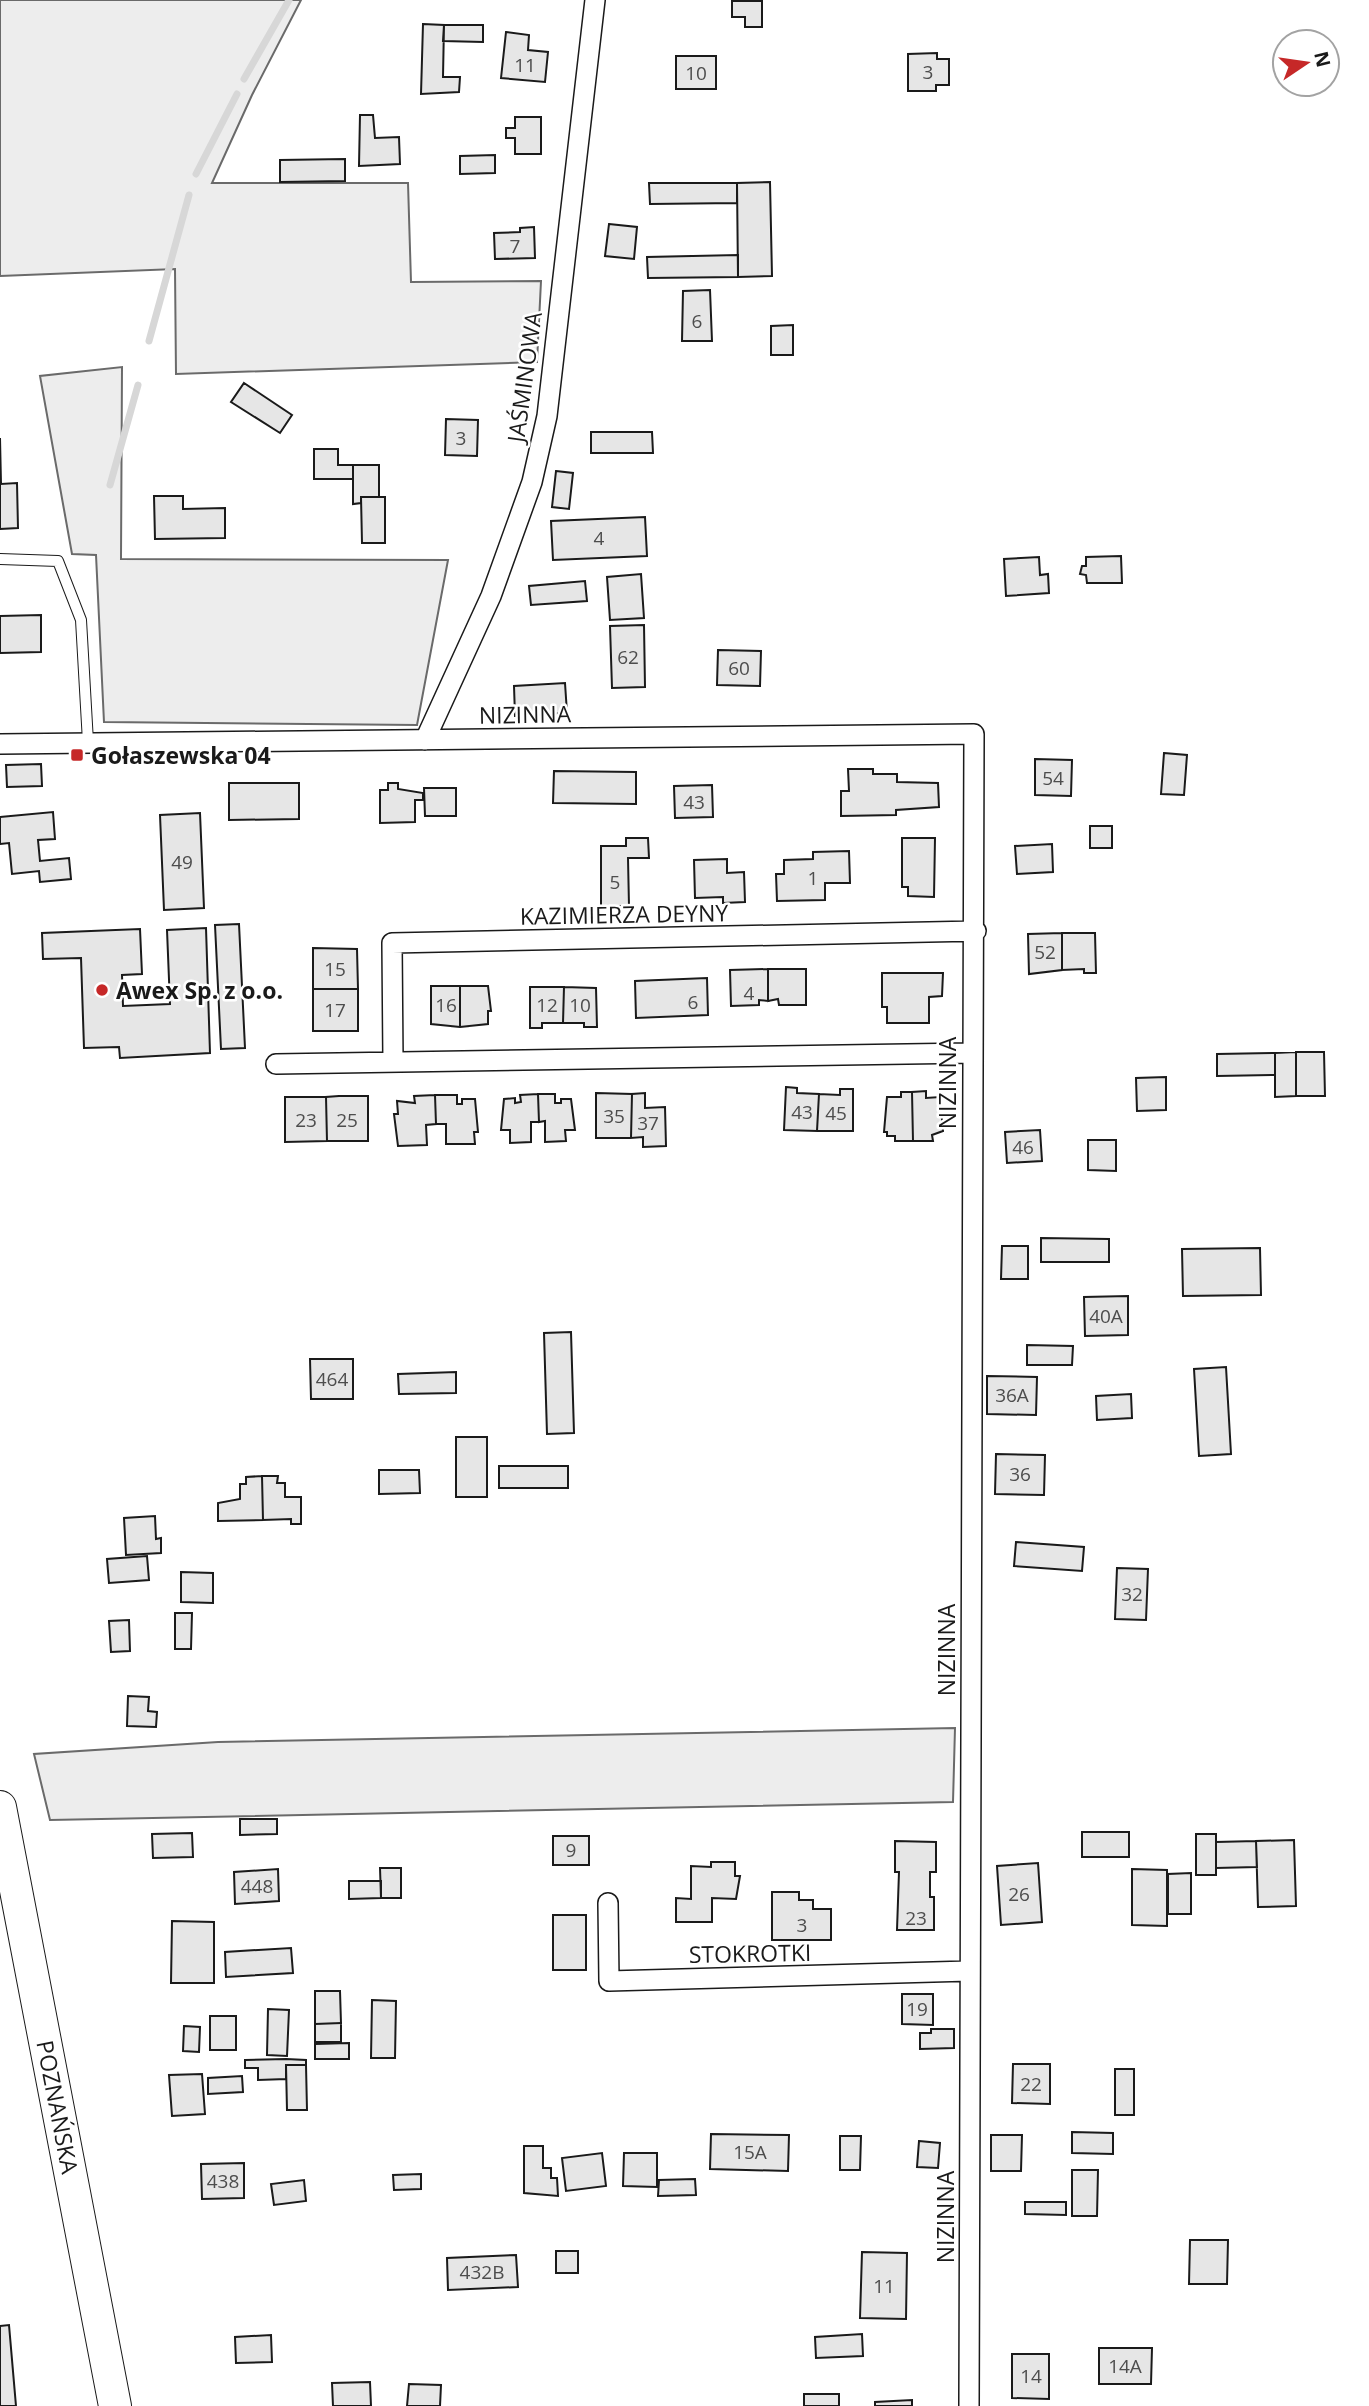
<svg xmlns="http://www.w3.org/2000/svg" width="1369" height="2406" font-family="'Open Sans',sans-serif">
<style>
.built{fill:#ededed;stroke:#6a6a6a;stroke-width:2}
.lines{fill:none;stroke-linecap:round;stroke-linejoin:round}
.stream{stroke:#d7d7d7;stroke-width:7}
.building{fill:#e6e6e6;stroke:#1a1a1a;stroke-width:2}
.lane-casing{stroke:#1a1a1a;stroke-width:12}
.street-casing{stroke:#1a1a1a;stroke-width:22}
.primary-casing{stroke:#1a1a1a;stroke-width:34}
.lane{stroke:#fff;stroke-width:10}
.street{stroke:#fff;stroke-width:19}
.primary{stroke:#fff;stroke-width:32}
.poi-dot{fill:#c62828;stroke:#fff;stroke-width:2.5}
.labels{text-anchor:middle;dominant-baseline:central;stroke-width:5;stroke-linejoin:round;paint-order:stroke}
.number-label{font-size:19px;fill:#4d4d4d}
.street-label{font-size:23px;fill:#1a1a1a;stroke:#fff}
.poi-label{font-size:23px;font-weight:bold;fill:#1a1a1a;stroke:#fff;text-anchor:start}
</style>
<rect width="100%" height="100%" fill="#fff"/>
<path class="built" d="M0,0H301L252,95L212,183H408L411,282L541,281L537,362L176,374L175,269L0,276Z
M122,367L121,559L448,560L417,725L104,722L96,555L72,554L40,376Z
M955,1728L953,1802L50,1820L34,1754L218,1742Z"/>
<g class="lines">
<path class="stream" d="M244,79L289,0
M196,174L237,94
M149,341L189,195
M110,485L138,385"/>
</g>
<path class="building" d="M732,1H762V27H745V17H732Z
M423,24L444,25L443,77H460L459,92L421,94Z
M444,25H483V42L443,41Z
M506,32L529,35L528,50L548,52L545,82L501,78Z
M937,53V59H949V85H936V91H908V54Z
M676,56H716V89H676Z
M360,115H373L375,138L399,137L400,164L359,166Z
M515,117H541V154H515V138H506V128H515Z
M495,155V173L460,174V156Z
M345,159V181L280,182V160Z
M770,182L772,276L738,277L737,183Z
M649,183H737V203L650,204Z
M609,224L637,227L634,259L605,256Z
M534,227L535,258L495,259L494,233L520,232V228Z
M738,255V277L648,278L647,257Z
M710,290L712,341H682L683,291Z
M793,325V355H771V326Z
M244,383L292,415L280,433L231,402Z
M446,419L478,420L477,456L445,455Z
M591,432H652L653,453H591Z
M0,438L1,484L17,483L18,528L0,529Z
M314,449H338V465H353V479H314Z
M353,465H379V497H361V503L353,504Z
M556,471L573,473L569,509L552,507Z
M154,496H183V509L225,508V538L155,539Z
M361,497H385V543H362Z
M645,517L647,556L553,560L551,521Z
M1121,556L1122,583H1087L1086,575L1080,574L1082,566H1086V557Z
M1039,557L1040,575L1048,574L1049,593L1006,596L1004,559Z
M641,574L644,618L610,620L607,577Z
M585,581L587,601L531,605L529,586Z
M41,615V652L0,653V616Z
M644,625L645,687L612,688L610,626Z
M718,650L761,651L760,686L717,685Z
M565,683L567,713L515,716L514,686Z
M1164,753L1187,755L1184,795L1161,794Z
M1035,759L1072,760L1071,796L1035,795Z
M41,764L42,786L7,787L6,765Z
M848,769H873V774H897V782L938,783L939,807L896,810V815L841,816V791H849Z
M554,771L636,772V804L553,803Z
M229,783H299V819L229,820Z
M388,783H398V789L423,793V800H415V822L380,823V790H388Z
M712,785L713,817L675,818L674,786Z
M424,788H456V816H425Z
M53,812L55,839L38,840L40,861L69,858L71,879L40,882L39,871L12,874L9,843L0,844V817Z
M200,813L204,908L164,910L160,815Z
M1090,826H1112V848H1090Z
M626,838H648L649,858H628L629,906H601V846H626Z
M902,838H935L934,897L908,896V887H902Z
M1052,844L1053,872L1017,874L1015,846Z
M849,851L850,883H825V900L777,901L776,874H784V860L813,859V852Z
M727,859V873L744,872L745,902L723,903V897L695,898L694,860Z
M239,924L245,1048L221,1049L215,925Z
M206,928L210,1053L120,1058L119,1047L84,1048L81,958L43,959L42,933L140,929L142,974L122,975L123,1006L170,1004L167,930Z
M1062,933H1095L1096,973H1084V969L1062,970Z
M1062,933V970L1029,974L1028,934Z
M313,948L357,949L358,989H313Z
M768,969H806V1005H779L778,999L768,1001Z
M768,969V1001L759,1000V1005L731,1006L730,970Z
M882,973H943L942,996L929,997V1023H887V1007H882Z
M707,978L708,1015L636,1018L635,981Z
M431,986H460V1027L431,1024Z
M460,986H488L491,1011H488V1024L460,1027Z
M530,987H564L563,1023H542V1028H530Z
M564,987L596,988L597,1027H584V1023H563Z
M313,989H358V1031H313Z
M1296,1052H1324L1325,1096H1296Z
M1296,1052V1096L1275,1097V1053Z
M1275,1053V1075L1217,1076V1054Z
M1166,1077V1110L1137,1111L1136,1078Z
M786,1087L797,1088V1093L819,1094L817,1131L784,1130Z
M840,1089H853V1131H817L819,1094L840,1095Z
M926,1091V1098L940,1097L943,1131L932,1135L933,1141H913L912,1092Z
M901,1092H912L913,1141H895V1136H887V1132H884L887,1097H901Z
M596,1093L632,1094L631,1138H596Z
M645,1093V1108L665,1107L666,1146L643,1147V1137L631,1138L632,1094Z
M538,1094L539,1122H531V1142L510,1143V1130H501L504,1099L515,1098V1103L521,1102L520,1095Z
M538,1094H555V1103H561V1099H571L575,1130H565L566,1141L545,1142V1121L539,1122Z
M435,1095L436,1124L426,1125L427,1145L398,1146L394,1114H398L397,1101L415,1103L414,1096Z
M435,1095H457V1104H462V1099H475L478,1132H474L475,1144H446V1124H436Z
M339,1096H368V1141H327L326,1097Z
M285,1097H326L327,1141L285,1142Z
M1040,1130L1042,1161L1007,1163L1005,1132Z
M1088,1140H1116V1171L1088,1170Z
M1041,1238L1109,1239V1262H1041Z
M1002,1246H1028V1279H1001Z
M1260,1248L1261,1295L1183,1296L1182,1249Z
M1128,1296V1335L1085,1336L1084,1297Z
M571,1332L574,1433L547,1434L544,1333Z
M1027,1345L1073,1346L1072,1365H1027Z
M310,1359H353V1399H311Z
M1226,1367L1231,1454L1199,1456L1194,1369Z
M456,1372V1393L399,1394L398,1374Z
M987,1376L1037,1377L1036,1415L987,1414Z
M1131,1394L1132,1418L1097,1420L1096,1396Z
M456,1437H487V1497H456Z
M996,1454L1045,1455L1044,1495L995,1494Z
M499,1466H568V1488H499Z
M379,1470H419L420,1493L379,1494Z
M262,1476L263,1520L218,1521V1503L240,1499V1484H246V1477Z
M262,1476H278L277,1483H285V1497H301V1524H291V1519L263,1520Z
M155,1516L156,1539L161,1538V1553L126,1555L124,1518Z
M1016,1542L1084,1547L1082,1571L1014,1566Z
M147,1556L149,1580L109,1583L107,1559Z
M1117,1568L1148,1569L1146,1620L1115,1619Z
M181,1572L213,1573V1603L181,1602Z
M175,1613H192L191,1649H175Z
M129,1620L130,1651L111,1652L109,1621Z
M128,1696L149,1697L148,1711L157,1712L156,1727L127,1726Z
M240,1819H277V1834L240,1835Z
M1082,1832H1129V1857H1082Z
M192,1833L193,1857L153,1858L152,1834Z
M1196,1834H1216V1875H1196Z
M553,1836H589V1865H553Z
M1294,1840L1296,1906L1258,1907L1256,1841Z
M895,1841L936,1842V1872H930V1897H934V1930H897L899,1872H895Z
M1256,1841L1257,1867L1216,1868V1842Z
M711,1862H735V1876H740L736,1899L712,1898V1922H676V1898L691,1899V1866L711,1867Z
M1038,1863L1042,1922L1001,1925L997,1866Z
M380,1868H401V1898H381Z
M278,1869L279,1901L235,1904L234,1872Z
M1132,1869L1167,1870V1926L1132,1925Z
M1191,1873V1914H1168V1874Z
M349,1881H381V1898L349,1899Z
M772,1892H799V1900H813V1909H831V1940H772Z
M553,1915H586V1970H553Z
M172,1921L214,1922V1983H171Z
M291,1948L293,1973L226,1977L225,1952Z
M315,1991H340L341,2023L315,2024Z
M902,1994H933V2025L902,2024Z
M372,2000L396,2001L395,2058H371Z
M268,2009L289,2010L287,2056L267,2055Z
M210,2016H236V2050H210Z
M341,2023V2042H315V2024Z
M184,2026L200,2027L199,2052L183,2051Z
M931,2029H954V2048L920,2049V2033H931Z
M349,2043V2059H315V2044Z
M245,2060L286,2059L306,2060V2065H286V2079L258,2080V2068H245Z
M1013,2064H1050V2104L1012,2103Z
M286,2065H306L307,2110H287Z
M1115,2069H1134V2115H1115Z
M202,2074L205,2114L172,2116L169,2075Z
M242,2076L243,2092L208,2094V2078Z
M1072,2132L1113,2133V2154L1072,2153Z
M711,2134L789,2135L788,2171L710,2169Z
M991,2135H1022L1021,2171H991Z
M840,2136H861L860,2170H840Z
M919,2141L940,2143L938,2168L917,2167Z
M524,2146H543V2168H551V2178H557L558,2196L524,2193Z
M602,2153L606,2186L566,2191L562,2158Z
M624,2153H657V2187L623,2186Z
M244,2163V2198L202,2199L201,2164Z
M1072,2170H1098L1097,2216H1072Z
M421,2174V2189L394,2190L393,2175Z
M695,2179L696,2195L658,2196L659,2180Z
M304,2180L306,2201L274,2205L271,2184Z
M1025,2202H1066V2215L1025,2214Z
M1190,2240H1228L1227,2284H1189Z
M556,2251H578V2273H556Z
M862,2252L907,2253L906,2319L860,2318Z
M516,2255L518,2287L448,2290L447,2258Z
M9,2325L16,2406H0V2326Z
M862,2334L863,2356L816,2358L815,2337Z
M271,2335L272,2362L236,2363L235,2337Z
M1099,2348H1152L1151,2384H1099Z
M1012,2354H1049V2399L1012,2398Z
M370,2382L371,2406H333L332,2383Z
M409,2384L441,2385L440,2406H407Z
M804,2394H839V2406H804Z
M912,2400V2406H875V2402Z"/>
<g class="lines">
<g class="lane-casing">
<path id="lane" d="M0,559L58,561L81,620L88,742"/>
</g>
<g class="street-casing">
<path id="street" d="M425,740L491,596L532,482L547,416L595,0
M0,744L974,734L969,2406
M393,1062L392,943L976,931
M276,1064L971,1053
M608,1903L609,1981L969,1971"/>
</g>
<g class="primary-casing">
<path id="primary" d="M0,1807L115,2406"/>
</g>
<use href="#lane" class="lane"/>
<use href="#street" class="street"/>
<use href="#primary" class="primary"/>
</g>
<g class="poi-dot">
<rect x="70" y="748" width="14" height="14" rx="3.5"/>
<circle cx="102" cy="990" r="7"/>
</g>
<g class="labels">
<g class="number-label">
<text x="525" y="65">11</text>
<text x="928" y="72">3</text>
<text x="696" y="73">10</text>
<text x="515" y="246">7</text>
<text x="697" y="321">6</text>
<text x="461" y="438">3</text>
<text x="599" y="538">4</text>
<text x="628" y="657">62</text>
<text x="739" y="668">60</text>
<text x="1053" y="778">54</text>
<text x="694" y="802">43</text>
<text x="182" y="862">49</text>
<text x="813" y="878">1</text>
<text x="615" y="882">5</text>
<text x="1045" y="952">52</text>
<text x="335" y="969">15</text>
<text x="749" y="993">4</text>
<text x="693" y="1002">6</text>
<text x="446" y="1005">16</text>
<text x="547" y="1005">12</text>
<text x="580" y="1005">10</text>
<text x="335" y="1010">17</text>
<text x="802" y="1112">43</text>
<text x="836" y="1113">45</text>
<text x="614" y="1116">35</text>
<text x="306" y="1120">23</text>
<text x="347" y="1120">25</text>
<text x="648" y="1123">37</text>
<text x="1023" y="1147">46</text>
<text x="1106" y="1316">40A</text>
<text x="332" y="1379">464</text>
<text x="1012" y="1395">36A</text>
<text x="1020" y="1474">36</text>
<text x="1132" y="1594">32</text>
<text x="571" y="1850">9</text>
<text x="257" y="1886">448</text>
<text x="1019" y="1894">26</text>
<text x="916" y="1918">23</text>
<text x="802" y="1925">3</text>
<text x="917" y="2009">19</text>
<text x="1031" y="2084">22</text>
<text x="750" y="2152">15A</text>
<text x="223" y="2181">438</text>
<text x="482" y="2272">432B</text>
<text x="884" y="2286">11</text>
<text x="1125" y="2366">14A</text>
<text x="1031" y="2376">14</text>
</g>
<g class="street-label">
<text transform="translate(524 377) rotate(-82)">JAŚMINOWA</text>
<text transform="translate(525 714) rotate(-1)">NIZINNA</text>
<text transform="translate(624 914) rotate(-1)">KAZIMIERZA DEYNY</text>
<text transform="translate(947 1083) rotate(-90)">NIZINNA</text>
<text transform="translate(946 1650) rotate(-90)">NIZINNA</text>
<text transform="translate(750 1953) rotate(-1)">STOKROTKI</text>
<text transform="translate(58 2107) rotate(79)">POZNAŃSKA</text>
<text transform="translate(945 2217) rotate(-90)">NIZINNA</text>
</g>
<g class="poi-label">
<text x="91" y="755">Gołaszewska 04</text>
<text x="116" y="990">Awex Sp. z o.o.</text>
</g>
</g>
<g transform="translate(1306 63) rotate(77)"><circle r="33" fill="#ffffff" stroke="#a3a3a3" stroke-width="2"/>
<path d="M0-5L12 26L0 18L-12 26Z" fill="#c62828"/>
<text y="-10" font-size="19" font-weight="bold" text-anchor="middle" fill="#1a1a1a">N</text>
</g>
</svg>
